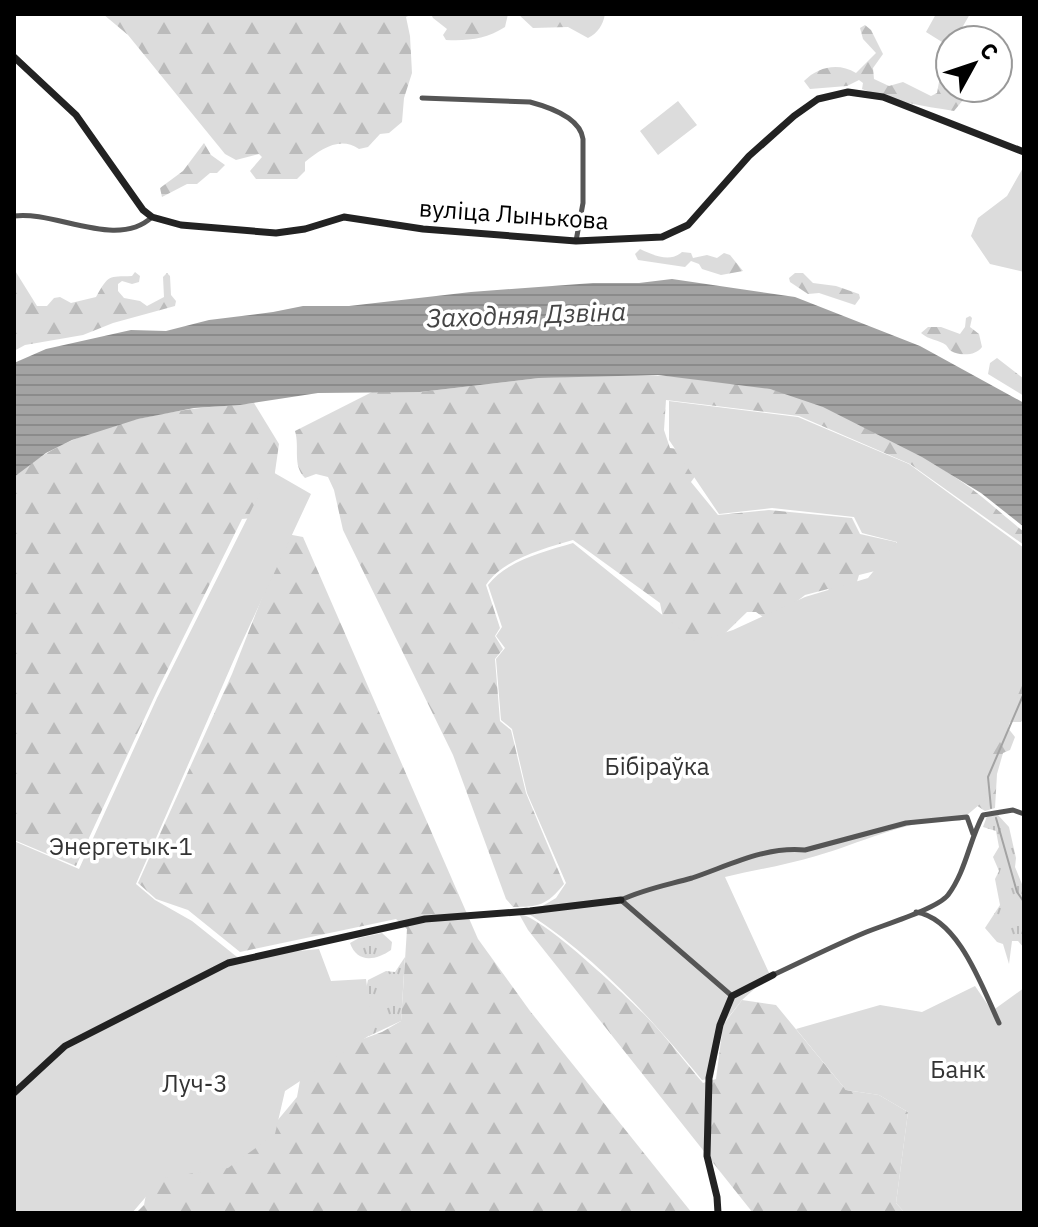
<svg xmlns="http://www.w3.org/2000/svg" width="1038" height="1227" font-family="'IBM Plex Sans',sans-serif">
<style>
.grass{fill:url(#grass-tufts)}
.forest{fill:url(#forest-firs)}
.garden{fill:#dcdcdc}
.water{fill:url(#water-rules)}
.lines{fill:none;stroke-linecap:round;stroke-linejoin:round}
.stream{stroke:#a3a3a3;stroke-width:2}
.street{stroke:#555;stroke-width:5}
.secondary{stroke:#222;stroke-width:7}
.labels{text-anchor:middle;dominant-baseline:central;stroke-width:7;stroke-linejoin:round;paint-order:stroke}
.street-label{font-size:24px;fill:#000;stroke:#fff}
.park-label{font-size:24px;fill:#333;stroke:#fff}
.water-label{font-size:26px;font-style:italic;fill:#444;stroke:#fff}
</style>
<defs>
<pattern id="grass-tufts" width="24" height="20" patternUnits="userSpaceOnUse" patternTransform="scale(2)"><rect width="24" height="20" fill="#dcdcdc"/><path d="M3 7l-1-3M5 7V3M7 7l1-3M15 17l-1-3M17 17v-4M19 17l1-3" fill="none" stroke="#bbb"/></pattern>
<pattern id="forest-firs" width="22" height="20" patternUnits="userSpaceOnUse" patternTransform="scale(2)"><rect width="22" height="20" fill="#dcdcdc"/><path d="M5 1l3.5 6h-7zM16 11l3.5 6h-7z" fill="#bbb"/></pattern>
<pattern id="water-rules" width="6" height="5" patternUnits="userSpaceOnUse" patternTransform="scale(2)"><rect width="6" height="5" fill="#a3a3a3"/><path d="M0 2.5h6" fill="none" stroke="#8b8b8b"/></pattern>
</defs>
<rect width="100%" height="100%" fill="#fff"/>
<path class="grass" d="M998,815L1009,827L1016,858L1015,867L1024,889V948L1018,941H1012L1009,964L1003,944L997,942L985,928L1000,905L995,879L999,871L993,857L999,847L996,831L983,827L987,816Z
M382,933L392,942L391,950C375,961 357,963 350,943L359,938Z
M405,957L401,1021L369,1036L366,989L368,980L386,971L395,972Z"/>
<path class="forest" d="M103,14H412L406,17L410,36L412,73L404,98L402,122L389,133L380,134L368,147L359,149C340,136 321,149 305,162V171L297,179H256L250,171L262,157L259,154L236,160L225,154L128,35Z
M431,14H508L505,27C486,39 469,41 446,40L443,35L447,29L433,18Z
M518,14H605C603,25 598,33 588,38L568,27L533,28Z
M865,25L871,30L883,54L873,68L874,79L889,86L903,82L931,96L937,93L939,82L948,77L950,88H973L954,111C923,106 891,101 862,89L863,83L859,80L847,86L810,89L804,81C818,67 838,62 856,73L876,53L863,39L860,28Z
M204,143L211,155L225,165L217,173H210L197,184H187L162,197L160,188L183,171Z
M640,249C653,255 670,263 682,252L691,253L693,258L707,255L717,258L724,253L730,255L743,271L721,275L702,269L699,264L691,261L685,267L638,260L635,254Z
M14,269L37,306H47L54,298L60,297L71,303L96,297C109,274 108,277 132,276L135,272L140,276L139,282L132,284L122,281L118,284V291L124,298L140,301L147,306L164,297L163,277L167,273L170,276L171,295L176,301L175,306L113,323L83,335L25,345L14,351Z
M795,273H803L813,283L836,286L859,294L860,298L855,305L819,293L808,294L790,282L789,278Z
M970,316L972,318L970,327L979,334L982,347C976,356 960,356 951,351C949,350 948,347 946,345C939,340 929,340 921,333L928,327H941L960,334L965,327L966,318Z
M997,358L1024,379V396L988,374L990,363Z
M618,375C668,375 721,377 770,389C831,403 911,446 962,482C984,497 1004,516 1024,532V545L910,464L799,416L666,400L664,430L670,448L685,450L696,475L691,482L718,515L769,510L852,518L860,534L896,542V549L875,571L859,575L856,585L834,594L828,589L805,595L786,610L763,617L756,612H747L708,650L664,623L660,603L573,540C543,549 503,559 486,585L500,628L495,636L503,649L495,659L500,721L511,730L526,793L564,884C547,905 539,907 513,907L506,899L453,755L343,530L334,490L328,477L316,474L305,478C292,465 300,448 295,431L374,391L420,392L539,378Z
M254,403L279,444L274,479L253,518L242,519L158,689L76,866L14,840V477C62,434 130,418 192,409C213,406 234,406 254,403Z
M287,534L303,537L478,939L530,1011L692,1213H136L144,1205L146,1194L120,1114L277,1121L297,1097L301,1075L352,1043L382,1032L401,1021L407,929L396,919L240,952L188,910L156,899L138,883L232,674Z
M1024,674V718L1021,722H1010L1008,728L1015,737L1010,750L1003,753L997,774L995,808L985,811L973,803L974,792Z
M519,914C541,915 624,994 643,1013C665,1035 683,1060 703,1083L716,1079L723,1025L742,1000L776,1005L846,1090L879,1095L908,1112L896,1203L905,1213H753L528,930Z"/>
<path class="garden" d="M936,14H970L955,40H950V47L926,32Z
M678,101L697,125L658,155L640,131Z
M1024,166V272L990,264L971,236L978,218L1007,196Z
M669,401L798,417L909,464L1024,548V681L985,772L986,799L960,821C910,817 863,843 816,856C786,865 755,870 725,877L770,975L742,1000L723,1024L713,1078L702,1080C651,1018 597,958 529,914L556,898L566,883L527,793L512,729L501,720L496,659L505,648L496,636L502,627L488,585C508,560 543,552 573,543L696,642L733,630L805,597L868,578L897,542L862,533L854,517L772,508L719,514L669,440Z
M271,471L311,494L236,655L136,884L155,900L192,921L237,957L319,949L331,981L366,979L373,1033L285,1091L275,1134L228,1168L162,1178L132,1213H14V841L79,869L157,698Z
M975,986L992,1011L1024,988V1213H905L896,1203L908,1112L879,1095L846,1090L796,1029L880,1005L922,1012Z"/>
<path class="water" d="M672,279L795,297L920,346L1024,403V527L981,493L922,457L823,407L770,389L658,375L539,378L420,392L318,393L240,405L194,408L138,419L72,440L46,453L14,477V363L46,349L131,330L166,331L209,320L273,312L303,306H349L471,292L593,283H639Z"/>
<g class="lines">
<path class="stream" d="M991,808L988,777L1024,693
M996,818L1017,892L1024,902"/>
<path class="street" d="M422,98L530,102C549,107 580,117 583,139V203L576,241
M14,216C54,210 117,250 152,217
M916,912C959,919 982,987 999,1023
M773,975C803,961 833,946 864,933C883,925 937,909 948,895C966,871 969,841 983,815L1013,810L1024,814
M732,996L621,900C644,889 667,885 692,878C728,866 765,846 805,850L906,823L967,817L973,834"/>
<path class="secondary" d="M14,57L76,115L143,210L152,217L181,225L276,233L305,229L344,217L423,229L576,241L662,237L688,225L749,156L794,116L818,99L848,92L883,97L1024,152
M14,1093L65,1046L228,963L425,919L530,911L621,900
M718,1213L717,1197L707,1156L709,1078L720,1025L732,996L773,975"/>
</g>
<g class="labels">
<g class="street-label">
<text transform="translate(514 214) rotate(4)">вуліца Лынькова</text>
</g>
<g class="park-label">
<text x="657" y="766">Бібіраўка</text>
<text x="121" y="846">Энергетык-1</text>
<text x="958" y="1069">Банк</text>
<text x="195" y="1083">Луч-3</text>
</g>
<g class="water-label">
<text transform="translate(526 314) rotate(-2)">Заходняя Дзвіна</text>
</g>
</g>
<rect width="1038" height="1227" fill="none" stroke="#000000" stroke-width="32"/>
<g transform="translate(974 64) rotate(50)"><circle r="38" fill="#ffffff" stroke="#999999" stroke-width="2"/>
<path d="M0-6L14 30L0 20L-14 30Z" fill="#000000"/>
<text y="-12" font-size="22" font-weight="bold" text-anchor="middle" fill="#000000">С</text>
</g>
</svg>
